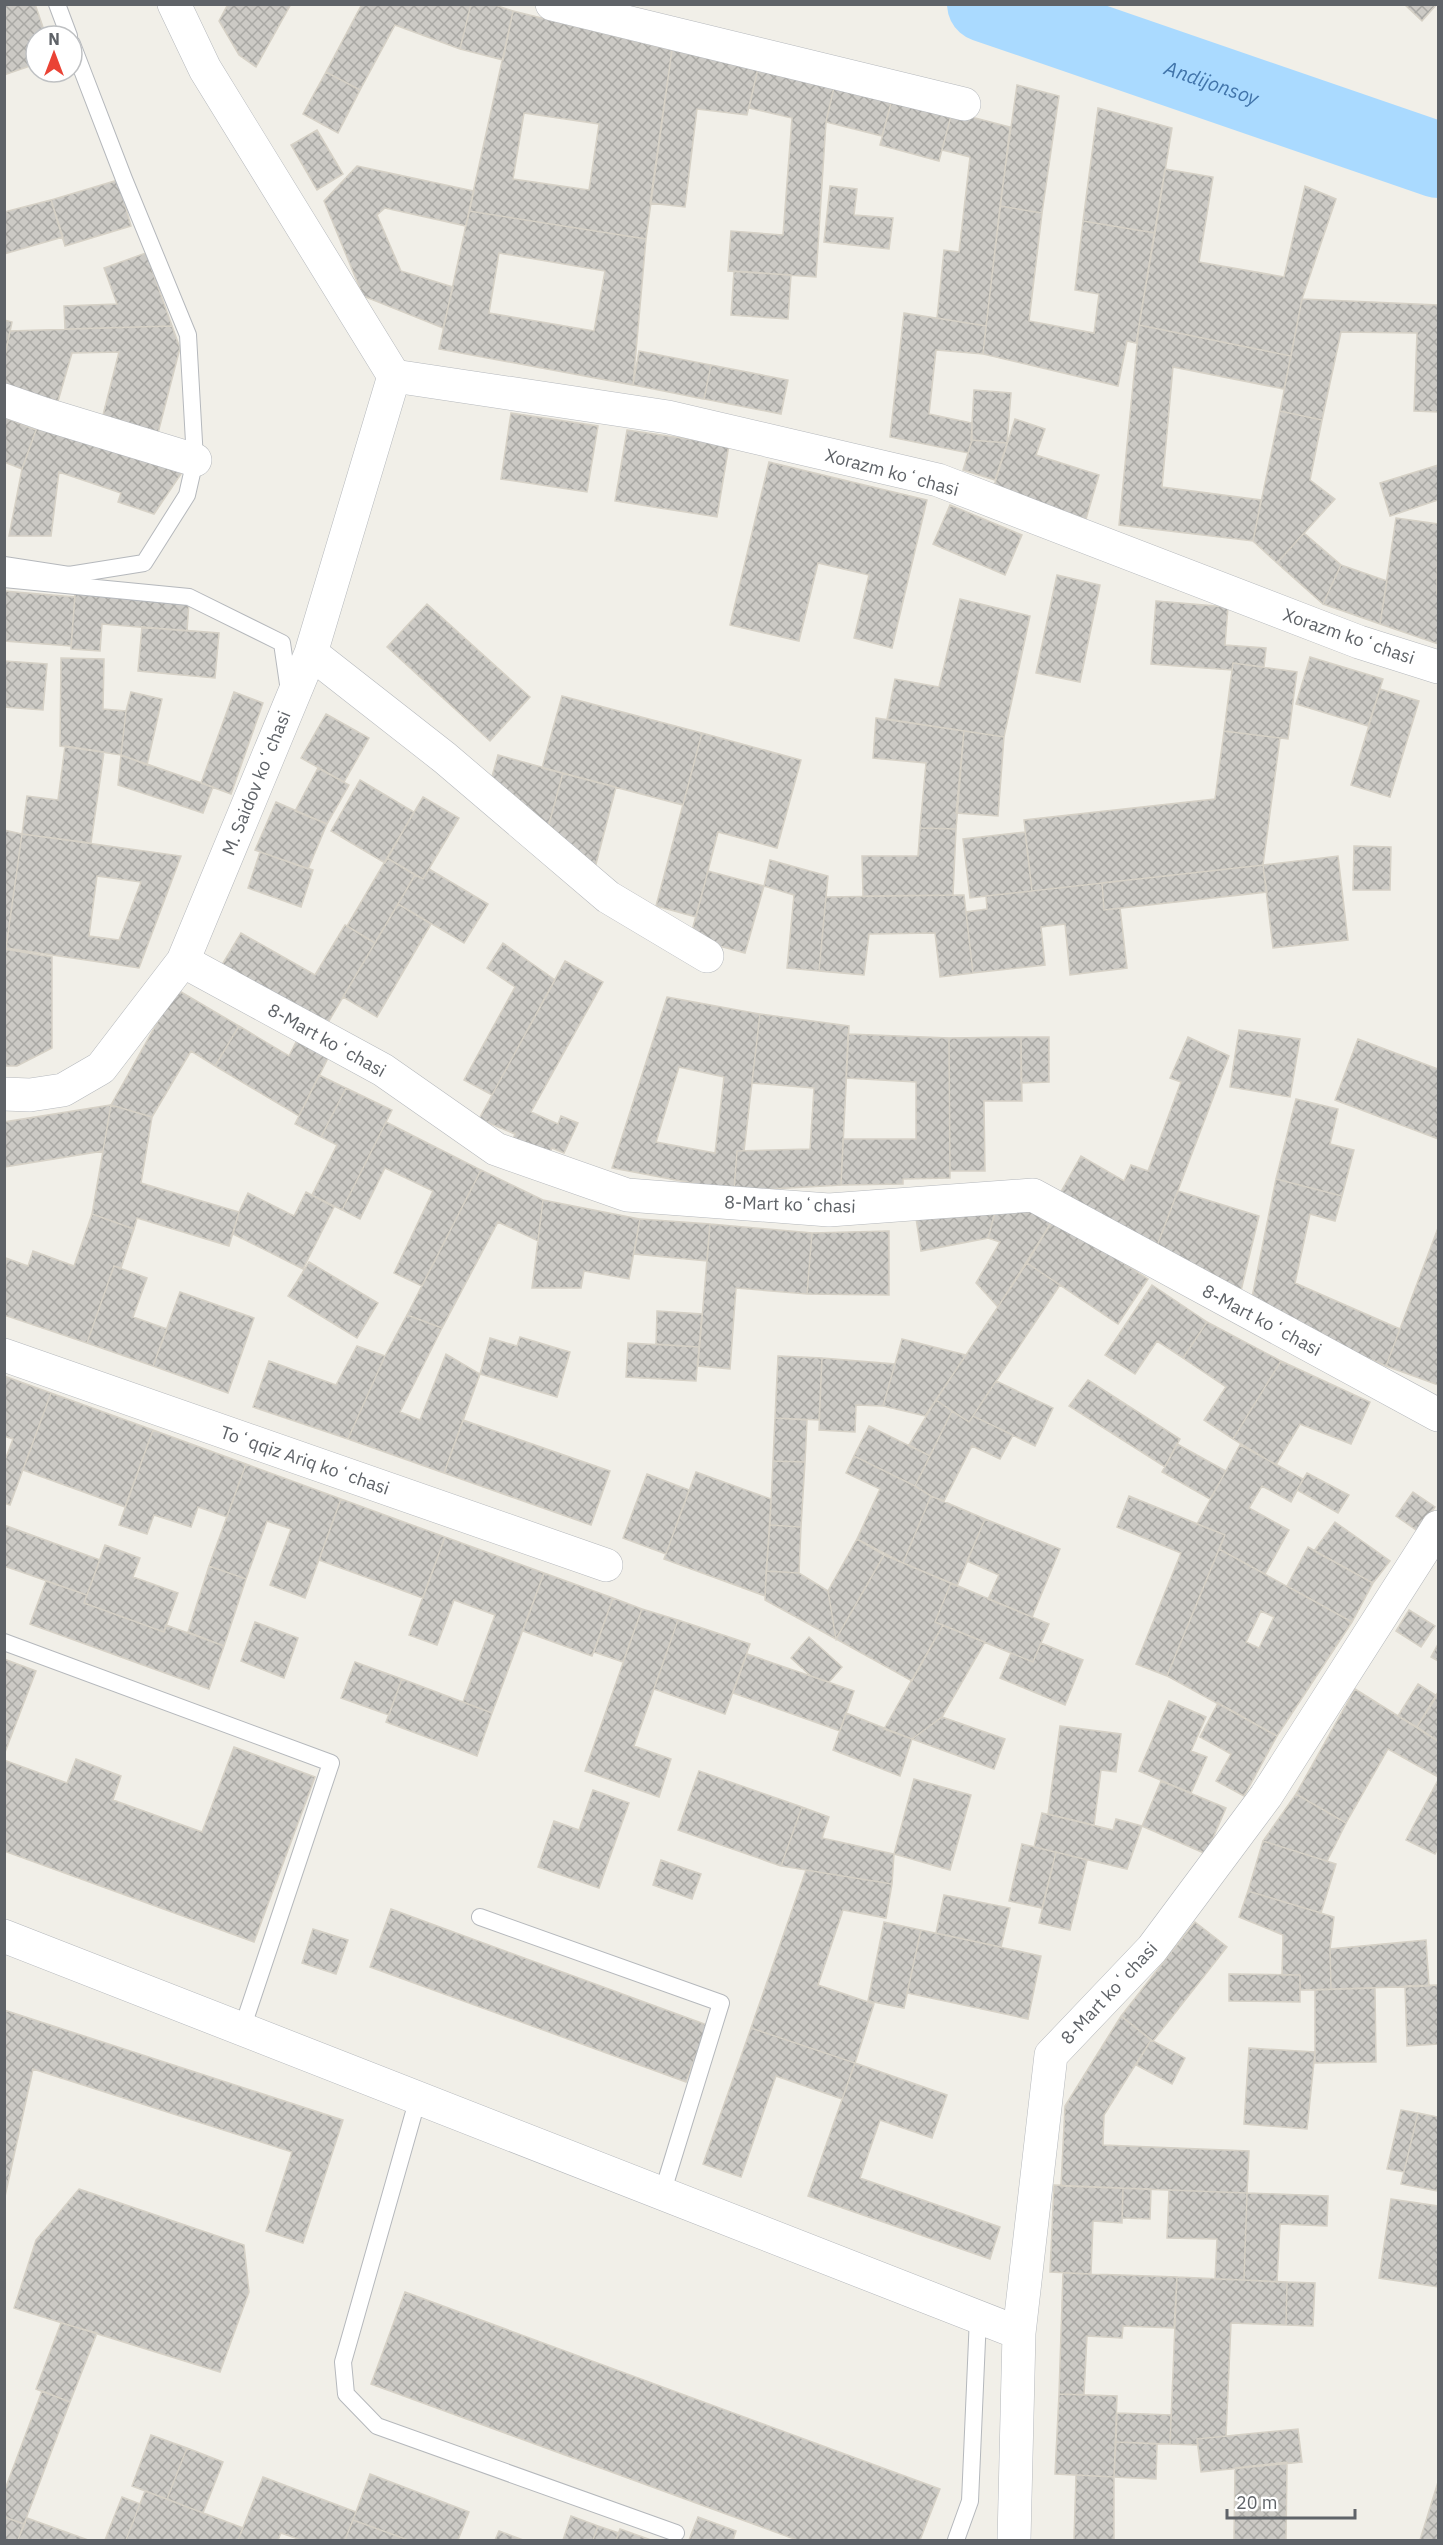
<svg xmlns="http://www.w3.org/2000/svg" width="1443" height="2545" font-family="'IBM Plex Sans',sans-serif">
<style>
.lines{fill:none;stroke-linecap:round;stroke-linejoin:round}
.river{stroke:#aadaff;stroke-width:76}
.building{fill:url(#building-cross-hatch);stroke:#d6d1c6;stroke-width:1.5;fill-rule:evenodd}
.service-casing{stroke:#b5b8bc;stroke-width:18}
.minor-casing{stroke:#b5b8bc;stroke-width:34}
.service{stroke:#fff;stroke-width:16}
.minor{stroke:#fff;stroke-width:33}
.labels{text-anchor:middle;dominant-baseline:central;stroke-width:4.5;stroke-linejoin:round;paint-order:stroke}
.street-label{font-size:18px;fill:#5f6368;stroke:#fff}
.water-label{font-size:20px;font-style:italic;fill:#4174aa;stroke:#fff}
</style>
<defs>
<pattern id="building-cross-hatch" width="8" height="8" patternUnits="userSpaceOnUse" patternTransform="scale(1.5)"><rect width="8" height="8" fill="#cccac5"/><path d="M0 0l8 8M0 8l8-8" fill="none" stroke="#a9a8a4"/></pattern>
</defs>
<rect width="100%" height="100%" fill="#f1efe8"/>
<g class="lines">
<path class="river" id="s1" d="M985,4L1438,160"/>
</g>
<path class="building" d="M4,4H35L46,36H36V64L4,75Z
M228,4H291L256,67L239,55L219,21Z
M362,4H471L460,49L395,25L360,90L326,72Z
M471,4H492L513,11L503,60L460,49Z
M1404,4H1437L1422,21Z
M513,11L672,50L646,239L469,211ZM524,113L599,124L589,190L513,179Z
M672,50L759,64L747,115L697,109L685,207L650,203Z
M759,64L835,83L826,122L816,277L728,271L731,231L783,235L792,118L749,108Z
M326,72L360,90L338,133L303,114Z
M835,83L893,96L882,136L826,122Z
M1017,85L1059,96L1042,213L1000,206Z
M893,96L952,112L939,161L880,145Z
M1098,108L1172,128L1155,233L1083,221Z
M952,112L1010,127L986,326L937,318L944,250L959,252L970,157L942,150Z
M317,130L343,174L317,190L291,145Z
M357,166L474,191L466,226L385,208L377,215L401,271L453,287L443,328L363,296L324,201Z
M1165,169L1213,177L1199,262L1284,277L1305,186L1336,199L1302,299L1291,356L1139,325Z
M118,180L131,226L65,246L51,200Z
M830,186L857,189L854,215L893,218L889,249L824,242Z
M51,200L63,237L4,254V212Z
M1000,206L1042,213L1029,321L1094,333L1099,294L1075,290L1083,221L1155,233L1136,343L1127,341L1118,386L983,354Z
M469,211L646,239L633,385L439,349ZM499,253L605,271L594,331L489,313Z
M146,253L172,326L65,329L64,306L117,304L104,268Z
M734,271L791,275L788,319L731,315Z
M1302,299L1438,305V412L1414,411L1417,333L1341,332L1322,420L1280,411Z
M904,313L986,326L983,354L936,350L929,414L972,423V440L968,453L890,437Z
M4,320L12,322L4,360Z
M1139,325L1291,356L1284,389L1173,367L1162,487L1261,500L1253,541L1119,525Z
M172,326L180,348L158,433L102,419L119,352L72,353L58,401L4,387V360L10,331Z
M639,351L711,365L704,399L633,385Z
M711,365L788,380L781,414L704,399Z
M974,390L1011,393L1007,443L971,440Z
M1280,411L1322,420L1310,480L1335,499L1277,563L1253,541Z
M511,413L598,426L587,492L501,479Z
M4,417L36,430L22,469L4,462Z
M1015,419L1045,429L1036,455L1099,475L1086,519L993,489Z
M39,422L183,471L154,514L118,502L121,493L59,472L51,536H9L22,469Z
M627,430L729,445L717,517L615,501Z
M972,440L1007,443L995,480L963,470Z
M769,462L927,500L892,648L854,638L869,575L818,563L799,641L730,625Z
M1438,465V500L1390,516L1380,483Z
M950,505L1022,535L1005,575L933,544Z
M1396,518L1438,524L1437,594L1438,595V644L1380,624Z
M1304,533L1341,565L1323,604L1277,563Z
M1341,565L1387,581L1380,624L1323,604Z
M1057,575L1100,585L1080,682L1036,673Z
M4,591L75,597L71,646L4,641Z
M75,593L189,602L187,631L102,624L100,651L71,649Z
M960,599L1030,616L1004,737L887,719L895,679L939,687Z
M1156,601L1228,607L1225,645L1266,648L1264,667L1233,663L1232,670L1151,664Z
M427,604L530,697L490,741L387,647Z
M142,627L219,633L215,678L138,671Z
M1310,657L1383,679L1368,726L1296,704Z
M61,658L104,659L103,709L126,711L121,755L60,746Z
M4,661L47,664L43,710L4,707Z
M1233,663L1297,672L1288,739L1224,731Z
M1380,689L1419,701L1390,797L1351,785Z
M131,692L162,699L147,765L121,755L126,711Z
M234,692L263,703L231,794L201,783Z
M562,696L702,733L683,805L542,768Z
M326,714L369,738L344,782L301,758Z
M876,718L964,731L956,829L920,828L926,763L873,758Z
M964,731L1004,737L998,816L956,813Z
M1224,731L1280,738L1263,865L1032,891L1024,820L1215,799Z
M702,733L801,760L777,848L718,832L696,917L656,906Z
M65,746L104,752L91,843L22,834L27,796L58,800Z
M121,755L213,787L203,813L118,785Z
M498,755L563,773L547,831L491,780Z
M318,768L349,785L327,824L295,811Z
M563,773L616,787L595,868L547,831Z
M360,780L414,812L385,863L331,831Z
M423,797L459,818L423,879L387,858Z
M276,802L327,824L308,869L255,850Z
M920,828L956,829L953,895L863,896L862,856H918Z
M4,830L22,834L6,948H4Z
M1025,832L1032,891L970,898L963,839Z
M22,834L181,856L139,968L6,948ZM97,876L141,882L119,940L89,936Z
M1354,846L1391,847L1390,890H1353Z
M260,852L313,870L301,907L248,888Z
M1338,856L1348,940L1273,948L1263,865Z
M387,858L415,875L375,943L347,926Z
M770,860L828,876L819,971L787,968L794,895L764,886Z
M1263,865L1267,892L1104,910L1102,883Z
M429,869L488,904L464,943L398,904L415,875L423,879Z
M708,871L764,886L745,953L690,938Z
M1102,883L1104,910L1120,908L1127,968L1070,975L1065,924L1041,927L1045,965L973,973L966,912L987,909L986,896Z
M964,895L973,973L940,977L935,933L869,934L864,975L819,971L826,897Z
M398,904L431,924L377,1017L343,997Z
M345,925L375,943L323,1031L220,968L241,933L315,975Z
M503,943L555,980L492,1095L464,1080L515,987L487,968Z
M4,949L52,957V1048L17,1066H4Z
M565,961L603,982L531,1112L558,1124L561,1116L578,1123L564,1153L552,1148L549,1154L513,1139L515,1134L479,1119Z
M176,989L239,1026L215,1066L191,1051L152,1117L111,1105Z
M667,997L760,1014L744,1151H737L734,1191L612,1168ZM679,1067L724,1077L715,1153L656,1142Z
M760,1014L849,1026L841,1185L734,1191L737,1151L810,1149L814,1088L752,1083Z
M239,1026L289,1056L298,1038L329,1056L299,1116L215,1066Z
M1239,1030L1300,1039L1290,1097L1230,1087Z
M848,1034L949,1038L950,1178L903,1179V1184L841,1185L843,1139H916V1082L846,1078Z
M1021,1037H1049V1082L1021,1083Z
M1021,1037L1022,1101H984L985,1171H950L949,1038Z
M1188,1037L1229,1056L1155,1251L1058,1197L1081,1156L1124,1181L1131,1165L1148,1171L1181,1082L1170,1078Z
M1358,1039L1438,1069V1139L1335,1100Z
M319,1075L346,1088L321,1137L295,1124Z
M346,1088L392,1110L342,1210L312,1195L337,1145L321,1137Z
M1296,1099L1338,1109L1330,1144L1354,1150L1342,1196L1276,1179Z
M111,1105L103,1151L4,1167V1122Z
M111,1105L152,1117L141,1183L239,1212L229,1246L137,1218L134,1229L92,1214Z
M386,1122L481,1170L422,1286L394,1273L433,1191L385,1168L360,1219L342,1210Z
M481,1170L543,1200L538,1241L498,1222L442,1328L407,1315Z
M1276,1179L1342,1196L1335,1221L1310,1214L1295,1283L1400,1329L1386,1366L1250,1307Z
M1178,1191L1259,1216L1239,1299L1155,1251Z
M306,1192L334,1207L303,1269L233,1234L239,1212L248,1193L294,1216Z
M543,1200L640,1219L629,1279L584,1271L581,1288H532Z
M998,1202L1054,1218L998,1307L976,1283L1000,1242L988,1238Z
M998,1202L988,1238L921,1251L916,1218Z
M92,1214L134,1229L121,1268L114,1266L87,1343L4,1315L6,1258L28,1266L33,1251L74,1266Z
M1054,1218L1148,1279L1118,1324L1027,1263Z
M640,1219L710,1224L707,1261L634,1254Z
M710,1224L812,1233L807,1294L736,1288L730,1369L698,1366Z
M1438,1228V1385L1386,1366Z
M889,1231V1295L807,1294L812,1233Z
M309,1262L378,1303L357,1338L288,1296Z
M1027,1263L1060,1285L969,1422L936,1400Z
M114,1266L147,1278L133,1317L167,1329L153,1366L87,1343Z
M1152,1285L1207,1322L1183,1358L1157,1341L1135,1374L1105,1355Z
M180,1292L254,1318L228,1393L153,1366Z
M657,1311L702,1314L699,1347L656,1344Z
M407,1315L442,1328L400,1412L420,1420L446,1354L480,1374L444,1473L348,1439L385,1356Z
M1207,1322L1281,1361L1233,1439L1204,1420L1226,1387L1183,1358Z
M520,1337L570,1352L557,1397L480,1374L490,1338L517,1346Z
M902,1339L966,1355L925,1416L883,1406Z
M628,1343L699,1347L696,1381L626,1377Z
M357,1346L385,1356L348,1439L253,1407L269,1361L336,1385Z
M778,1356L822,1358L819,1420L775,1418Z
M822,1358L895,1364L883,1406L856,1405L855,1432L819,1430Z
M1281,1361L1370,1402L1351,1444L1300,1424L1276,1465L1233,1439Z
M4,1376L51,1393L10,1505L4,1503V1463L13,1439L4,1436Z
M1088,1380L1180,1439L1165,1467L1069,1406Z
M996,1381L1053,1408L1035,1446L973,1416Z
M51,1393L153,1430L125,1507L23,1470Z
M936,1400L952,1411L930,1456L909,1445Z
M952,1411L969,1422L973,1416L1013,1435L1000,1459L972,1446L944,1501L931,1496L915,1486Z
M775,1418L807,1420L805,1462L773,1461Z
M463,1420L610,1471L591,1525L444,1473Z
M869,1426L930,1456L915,1486L854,1456Z
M153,1430L246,1464L227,1517L198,1507L191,1527L154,1515L147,1534L119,1525Z
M1177,1444L1226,1471L1210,1499L1162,1472Z
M1240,1445L1303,1479L1291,1502L1262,1486L1249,1508L1289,1530L1265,1574L1219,1549L1225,1535L1197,1524Z
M854,1456L915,1486L931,1496L903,1563L857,1539L880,1489L846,1473Z
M773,1461L805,1462L801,1527L770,1525Z
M246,1464L341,1499L305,1598L270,1585L291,1529L267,1521L246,1579L209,1566Z
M696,1472L771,1499L765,1596L664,1559Z
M1307,1473L1349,1495L1338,1513L1297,1490Z
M647,1474L689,1490L666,1554L623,1538Z
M1413,1492L1435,1507L1419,1532L1396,1516Z
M931,1496L985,1519L957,1586L903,1563Z
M1129,1496L1225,1535L1167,1676L1136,1664L1181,1553L1117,1527Z
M341,1499L445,1537L423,1598L319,1560Z
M985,1519L1060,1549L1032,1617L988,1599L999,1575L967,1561Z
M1335,1522L1390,1561L1373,1583L1314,1551Z
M4,1525L100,1560L87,1595L4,1566Z
M770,1525L801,1527L799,1573L766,1571Z
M445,1537L544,1573L492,1713L463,1702L495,1615L454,1600L437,1645L409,1635Z
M857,1539L884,1555L836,1639L828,1591Z
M105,1545L140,1558L133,1577L178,1593L164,1632L84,1603Z
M1308,1547L1373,1583L1352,1622L1287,1586Z
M1219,1549L1352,1622L1277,1736L1167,1676ZM1261,1611L1274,1617L1259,1648L1246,1642Z
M884,1555L951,1583L935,1622L943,1625L912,1681L836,1639Z
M209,1566L246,1579L224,1646L188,1632Z
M766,1571L799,1573L828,1591L836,1639L765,1600Z
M544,1573L613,1598L592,1656L523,1631Z
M46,1581L87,1595L84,1603L164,1632L166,1625L224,1646L209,1689L30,1624Z
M951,1583L1049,1624L1033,1662L935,1622Z
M613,1598L642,1609L623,1662L594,1652Z
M642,1609L678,1620L634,1746L671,1759L659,1797L585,1771Z
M1409,1610L1435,1626L1421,1647L1396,1631Z
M678,1620L750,1644L725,1714L654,1689Z
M255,1622L298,1638L284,1678L241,1661Z
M943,1625L985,1642L942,1717L912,1739L884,1729Z
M809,1637L842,1667L829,1682L811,1676L791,1658Z
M1041,1643L1083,1660L1065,1705L1000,1678L1011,1653L1033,1662Z
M1438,1644V1661L1431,1657Z
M747,1654L854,1691L840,1731L733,1693Z
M4,1659L36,1671L4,1755Z
M355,1662L402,1679L389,1715L341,1698Z
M402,1679L492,1713L477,1756L386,1722Z
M1418,1684L1437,1696L1417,1727L1398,1716Z
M1355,1689L1438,1741V1777L1388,1749L1346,1823L1296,1794Z
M1438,1692V1741L1417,1727Z
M1169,1701L1206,1717L1191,1751L1207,1757L1191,1793L1139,1771Z
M1218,1703L1277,1736L1244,1796L1216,1781L1231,1754L1200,1737Z
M846,1713L912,1739L900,1776L833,1750Z
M942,1717L1005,1739L994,1769L912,1739Z
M1060,1726L1121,1734L1116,1772L1101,1770L1094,1825L1048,1814Z
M234,1747L315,1777L254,1942L4,1851V1760L67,1783L76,1759L121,1776L113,1800L202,1832Z
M699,1771L802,1807L781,1866L678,1830Z
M914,1779L971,1795L950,1870L894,1854Z
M1438,1780V1848L1435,1854L1406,1840Z
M1161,1781L1226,1808L1206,1854L1142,1826Z
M593,1790L629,1803L599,1888L538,1867L554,1821L579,1830Z
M1296,1794L1346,1823L1327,1861L1263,1841Z
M802,1807L829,1817L822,1838L894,1854L892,1884L781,1866Z
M1042,1813L1113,1830L1116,1819L1142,1826L1127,1869L1034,1847Z
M1263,1841L1336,1864L1321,1913L1248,1891Z
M1022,1844L1056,1852L1042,1908L1009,1901Z
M1056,1852L1087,1860L1070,1930L1039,1923Z
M661,1860L701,1874L692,1899L653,1885Z
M806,1870L892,1884L886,1918L843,1910L818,1985L874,2004L855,2063L751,2028Z
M1248,1891L1334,1917L1330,1949L1331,1989L1300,1990V1975H1282L1283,1935L1239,1917Z
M944,1895L1010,1908L1001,1947L936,1933Z
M391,1909L707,2025L686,2082L370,1967Z
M884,1922L921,1930L904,2008L868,2001Z
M1195,1922L1227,1947L1153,2041L1121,2016Z
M313,1929L348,1940L336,1974L302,1963Z
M921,1930L1041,1956L1028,2019L907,1993Z
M1426,1940L1429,1986L1331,1989L1330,1949Z
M1229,1974L1300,1975V2002L1229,2001Z
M1438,1985V2044L1407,2046L1405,1986Z
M1375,1988L1376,2062L1315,2063V1990Z
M4,2010L343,2120L303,2243L266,2231L292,2152L33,2069L4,2201Z
M1121,2016L1151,2040L1104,2115L1103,2145L1249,2151L1247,2193L1061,2186L1065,2106Z
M751,2028L855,2063L842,2099L776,2076L741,2177L703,2164Z
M1151,2040L1185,2058L1172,2084L1136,2065Z
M1249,2048L1315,2052L1307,2129L1244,2124Z
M855,2063L947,2095L932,2138L880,2120L860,2178L1000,2227L990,2259L808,2196Z
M1401,2110L1418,2113L1404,2172L1387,2169Z
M1418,2113L1438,2117V2191L1401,2184Z
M1054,2185L1123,2188L1122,2223L1093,2221L1091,2274L1050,2272Z
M1123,2188L1151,2189L1150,2219L1122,2218Z
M79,2189L244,2245L249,2292L220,2372L14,2308L36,2240Z
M1169,2190L1247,2193L1244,2280L1215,2279L1217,2239L1167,2238Z
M1247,2193L1328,2196L1327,2226L1280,2224L1277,2282L1244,2280Z
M1391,2199L1438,2206V2287L1379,2278Z
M1063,2273L1177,2277L1174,2328L1123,2326L1122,2338L1087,2336L1084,2395L1059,2394Z
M1177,2277L1287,2282L1286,2325L1231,2323L1226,2436L1197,2439L1198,2445L1170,2444Z
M1287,2282L1315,2283L1313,2326L1286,2325Z
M405,2292L940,2489L920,2540H797L371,2384Z
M61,2323L97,2333L70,2402L36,2389Z
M42,2391L70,2402L24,2524L4,2517V2492Z
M1059,2394L1117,2396L1114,2477L1055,2474Z
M1117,2413L1171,2415L1170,2444L1116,2442Z
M1298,2429L1302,2462L1201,2472L1197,2439Z
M151,2435L187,2448L167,2499L132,2486Z
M1116,2442L1157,2444L1156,2479L1114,2477Z
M187,2448L223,2462L203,2513L167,2499Z
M1287,2462L1286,2540H1234L1235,2468Z
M370,2474L469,2512L458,2540H408L353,2520Z
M1076,2475L1114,2477V2540H1074Z
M263,2477L356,2512L345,2540H301L281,2533L278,2540H238Z
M1438,2482V2540H1420Z
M145,2491L243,2528L238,2540H126Z
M122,2497L140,2504L126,2540H105Z
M571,2516L598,2526L593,2540H563Z
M4,2517L24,2524L18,2540H4Z
M698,2517L736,2531L733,2540H689Z
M27,2518L88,2540H18Z
M353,2520L408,2540H345Z
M598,2526L619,2533L616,2540H593Z
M620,2529L651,2540H616Z
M499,2531L523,2540H495Z"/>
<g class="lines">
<g class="service-casing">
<path id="service" d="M57,4L69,36
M4,565L69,575L144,563L187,495L195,460L188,335L124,179L72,44
M4,579L189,597L282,643L289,691
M4,1642L331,1763L242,2029
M480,1917L721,2003L662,2194
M418,2098L343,2362L346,2394L377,2426L676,2533
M956,2540L970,2501L978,2317"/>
</g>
<g class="minor-casing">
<path id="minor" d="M174,4L205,69L394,376
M552,4L964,104
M394,376L668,417L938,480L1359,642L1438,667
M4,400L44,414L195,460
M311,653L445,758L608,897L707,956
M183,961L383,1070L496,1149L627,1195L829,1210L1033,1195L1438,1415
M4,1094L30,1095L63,1090L101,1068L183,961L311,653L394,376
M4,1355L606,1565
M4,1936L1019,2333
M1014,2540L1019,2333L1051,2055L1152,1949L1266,1796L1438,1527"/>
</g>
<use href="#service" class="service"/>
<use href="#minor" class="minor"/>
</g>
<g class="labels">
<g class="street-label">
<text transform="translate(892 472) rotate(15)">Xorazm koʻchasi</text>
<text transform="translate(1349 636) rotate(19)">Xorazm koʻchasi</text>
<text transform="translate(256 783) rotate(-68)">M. Saidov koʻchasi</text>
<text transform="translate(327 1040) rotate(29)">8-Mart koʻchasi</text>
<text transform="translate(790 1204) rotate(2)">8-Mart koʻchasi</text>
<text transform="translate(1262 1320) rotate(28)">8-Mart koʻchasi</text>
<text transform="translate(305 1460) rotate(19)">Toʻqqiz Ariq koʻchasi</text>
<text transform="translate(1109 1993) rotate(-47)">8-Mart koʻchasi</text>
</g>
<g class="water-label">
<text stroke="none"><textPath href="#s1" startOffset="240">Andijonsoy</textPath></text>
</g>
</g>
<rect width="1443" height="2545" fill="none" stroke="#5f6368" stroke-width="12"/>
<g transform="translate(54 54)"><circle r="28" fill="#ffffff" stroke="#bfc1c3" stroke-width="1.5"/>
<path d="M0-4.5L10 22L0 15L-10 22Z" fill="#ea4335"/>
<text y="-9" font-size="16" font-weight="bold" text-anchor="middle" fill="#5f6368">N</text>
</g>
<path d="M1227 2509v9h128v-9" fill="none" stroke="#5f6368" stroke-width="3"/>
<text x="1236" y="2509" font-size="18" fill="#5f6368" stroke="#ffffff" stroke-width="4.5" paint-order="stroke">20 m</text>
</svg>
